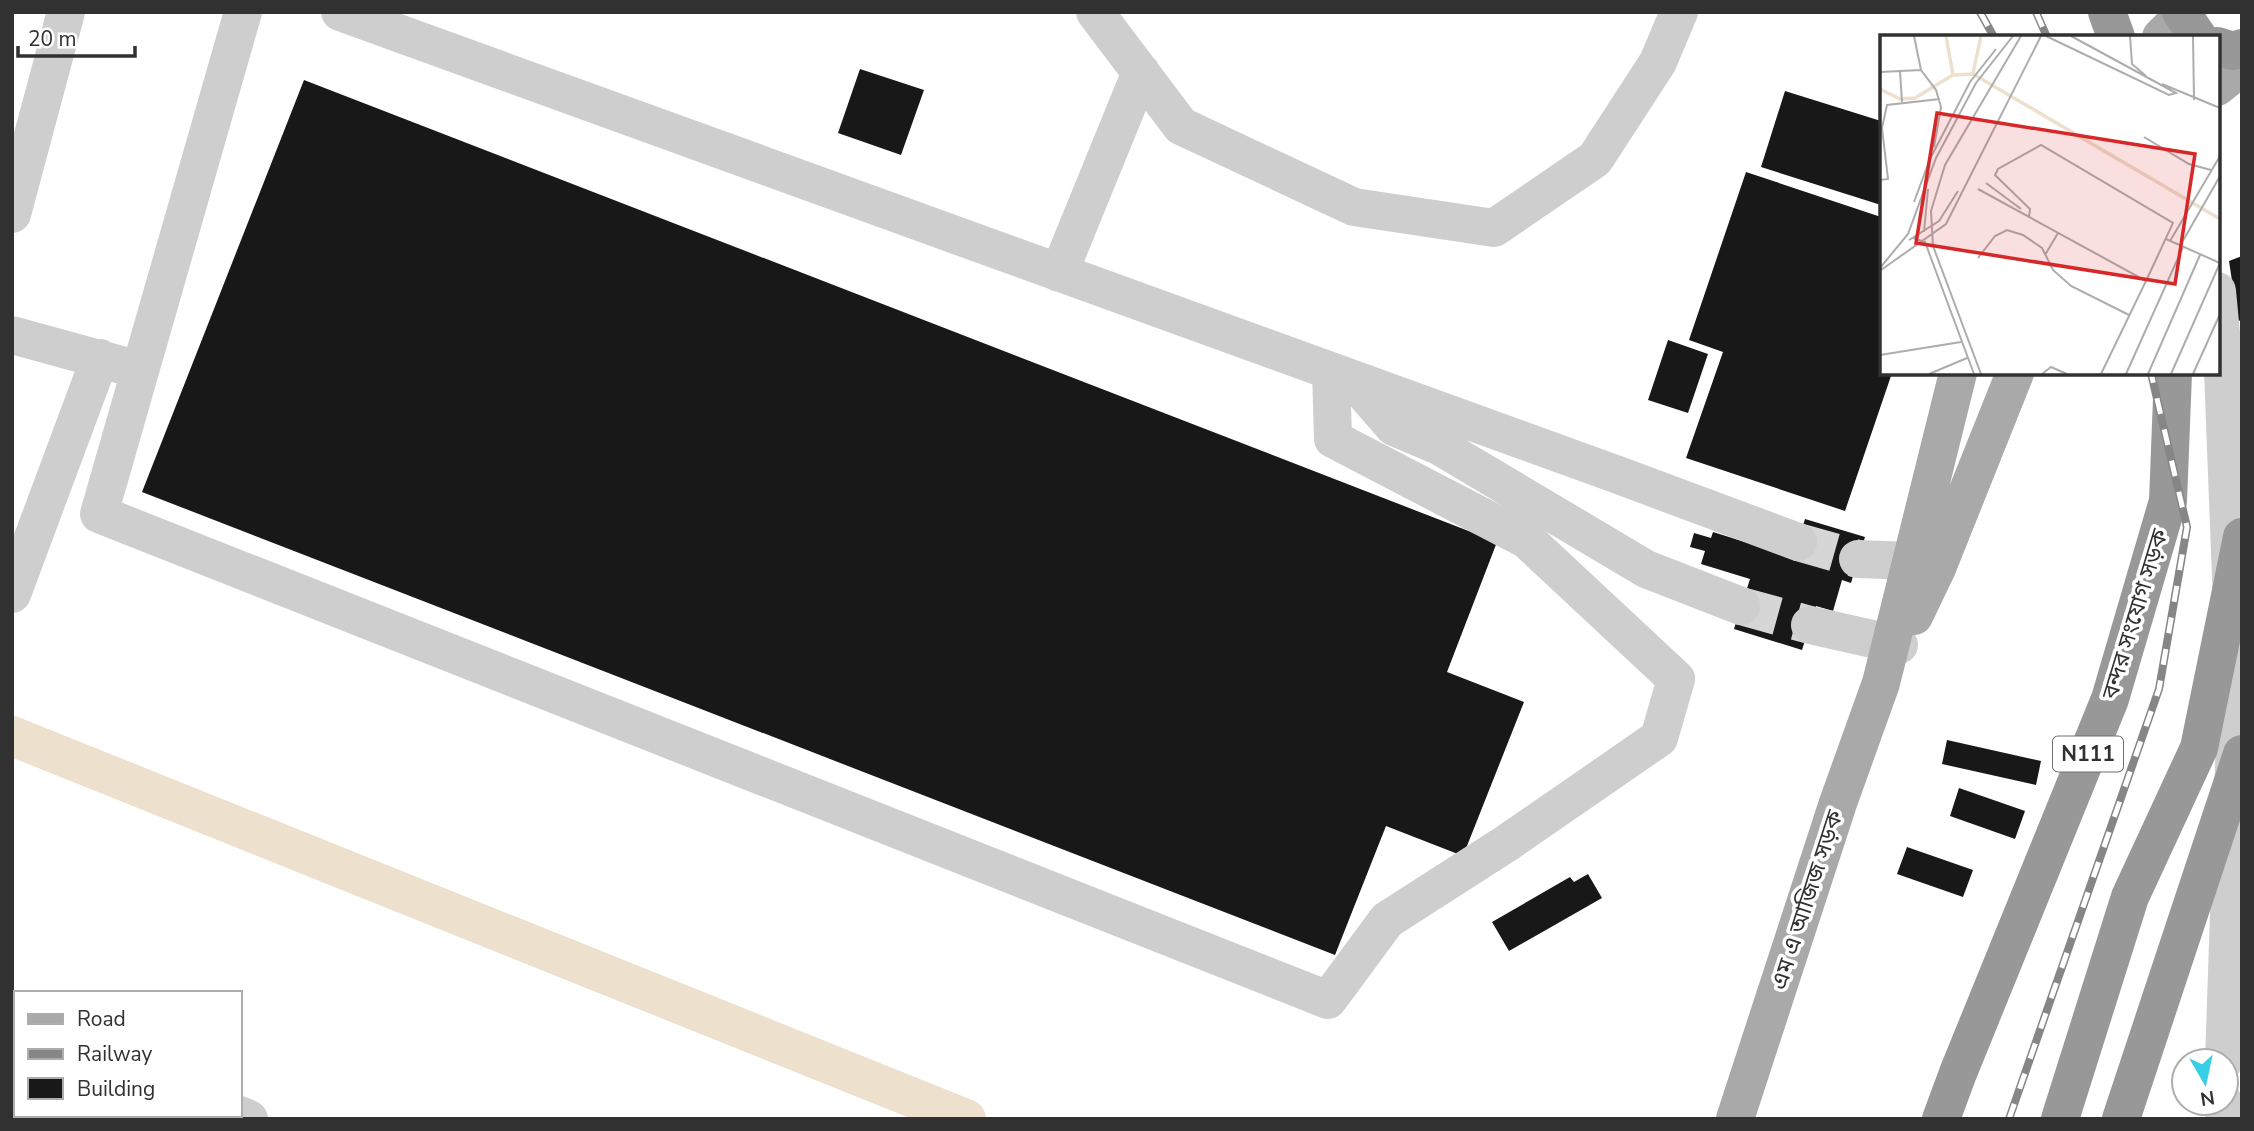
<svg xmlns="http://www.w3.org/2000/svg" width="2254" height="1131" font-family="'Nunito Sans','Noto Sans Bengali',sans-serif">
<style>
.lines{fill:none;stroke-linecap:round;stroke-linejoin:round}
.canal{stroke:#ede0cd;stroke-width:40}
.building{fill:#181818}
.minor-tunnel{stroke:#d6d6d6;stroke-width:38;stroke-dasharray:38 19;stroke-linecap:butt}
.minor{stroke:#cecece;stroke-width:38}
.major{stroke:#a9a9a9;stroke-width:38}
.highway{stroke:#989898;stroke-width:38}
.rail-casing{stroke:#868686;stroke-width:8}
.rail{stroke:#fff;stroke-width:5;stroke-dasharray:16;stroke-linecap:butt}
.labels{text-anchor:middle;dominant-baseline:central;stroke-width:7;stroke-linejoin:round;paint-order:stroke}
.shield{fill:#fff;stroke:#6f6f6f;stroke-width:2}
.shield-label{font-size:21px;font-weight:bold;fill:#313131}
.street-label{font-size:23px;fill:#313131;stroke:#fff}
.inset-river{fill:none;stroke:#ede0cd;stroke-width:3.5}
.inset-road{fill:none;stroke:#adadad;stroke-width:2}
.view{fill:#d62828;fill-opacity:0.15;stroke:#d62828;stroke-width:3.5}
.inset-edge{fill:none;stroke:#313131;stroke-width:3.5}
</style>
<rect width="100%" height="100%" fill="#fff"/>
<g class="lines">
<path class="canal" d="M12,736L966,1119"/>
</g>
<path class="building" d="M860,69L924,90L901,155L838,133Z
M304,80L1497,542L1447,672L1524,702L1463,856L1386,826L1335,955L142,492Z
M1785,91L1881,121V205L1761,167Z
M1746,172L1881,217V373H1892L1845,511L1686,458L1723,352L1689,340Z
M2242,256V320L2238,321L2229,261Z
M1668,340L1708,354L1688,413L1648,400Z
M1805,519L1865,537L1851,583L1842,580L1833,611L1816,606L1802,650L1734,629L1750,579L1701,564L1705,551L1690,547L1694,533L1711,538L1713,532L1793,557Z
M1947,740L2041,761L2036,785L1942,764Z
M1959,788L2025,811L2015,839L1950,816Z
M1907,847L1973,870L1963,897L1897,874Z
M1588,874L1602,898L1509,951L1492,922L1570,877L1574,882Z"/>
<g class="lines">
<path class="minor-tunnel" d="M1798,542L1858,559
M1741,606L1810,625"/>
<path class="minor" d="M243,12L99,514L1328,1000L1387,920L1507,843L1659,738L1676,679L1527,540L1333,439L1331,371
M340,12L1621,476L1798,542
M1095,12L1181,126L1354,207L1494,228L1595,159L1658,62L1679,12
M12,214L66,12
M1059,273L1141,72
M2217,291L2222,344L2236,708L2224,1061
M12,335L125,366
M1353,380L1394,427L1439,446L1646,569L1741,606
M1858,559L1911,561L1937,568
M12,594L100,358
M1810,625L1899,645
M12,1027L16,1028
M2224,1103V1119
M240,1115L249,1119"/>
<path class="major" d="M2161,37L2186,12
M2217,87L2242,67
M1914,616L1937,568L2015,373
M1735,1119L1838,803L1881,683L1958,373"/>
<path class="highway" d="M2107,12L2116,37
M2181,12L2198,37
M2217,46L2233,51L2242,48
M1941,1119L1958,1073L2110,699L2168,501L2173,373
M2060,1119L2130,897L2199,748L2242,537
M2121,1119L2242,754"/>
<g class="rail-casing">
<path id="rail" d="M1980,12L1994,37
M2036,12L2047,37
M2009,1119L2159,689L2187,527L2151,373"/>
</g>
<use href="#rail" class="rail"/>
</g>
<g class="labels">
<rect class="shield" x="2053" y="736.5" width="70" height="35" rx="5"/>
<g class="shield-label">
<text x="2088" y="754">N111</text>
</g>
<g class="street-label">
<text transform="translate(2135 614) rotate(-73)">বন্দর সংযোগ সড়ক</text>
<text transform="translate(1807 900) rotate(-72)">এম এ আজিজ সড়ক</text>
</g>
</g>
<g transform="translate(1880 35)">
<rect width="340" height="340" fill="#fff"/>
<path class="inset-river" d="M66,1L73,40M93,38L101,1M0,54L20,64L35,63L73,40L93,39L340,184"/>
<path class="inset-road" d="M34,1L41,35L56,55L61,72L54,112M166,1L289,60L296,58L191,1M250,1L252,29L266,41M313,1L314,65M20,36L22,67M0,37L41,35M282,49L340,73M264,102L309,129L331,135M0,145L8,144L2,93L7,70L60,64M106,148L141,174M98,154L266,246L221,339M34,167L50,124L90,47L116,14M149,182L150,174L115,140L118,134L161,110L293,188L266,246M44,197L48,154M33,203L45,207L94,339M286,204L340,228L291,339M29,205L59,186L78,156M290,206L340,121M300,211L340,141M165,220L178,198M98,223L115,201L127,195L143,200L162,213L173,235L191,251L249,280M0,233L28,199L56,123L96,48L133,1M1,235L66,189L161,1M0,320L81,307M49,339L87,323M101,339L53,211L51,176L65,130L141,1M162,339L171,332L187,339M246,339L303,212M268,339L320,220M313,339L340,279"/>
<path class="view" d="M57,78L315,119L295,249L36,208Z"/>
<rect width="340" height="340" class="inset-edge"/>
</g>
<rect width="2254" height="1131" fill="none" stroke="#313131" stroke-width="28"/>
<rect x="14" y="991" width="228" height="126" fill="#ffffff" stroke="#adadad" stroke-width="2"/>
<rect x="28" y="1014" width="35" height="10" fill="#a9a9a9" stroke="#adadad" stroke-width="2"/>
<text x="77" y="1026" font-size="21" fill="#313131">Road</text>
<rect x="28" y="1049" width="35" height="10" fill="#868686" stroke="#adadad" stroke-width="2"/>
<text x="77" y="1061" font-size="21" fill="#313131">Railway</text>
<rect x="28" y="1078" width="35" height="21" fill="#181818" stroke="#adadad" stroke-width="2"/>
<text x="77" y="1096" font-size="21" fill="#313131">Building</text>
<g transform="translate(2205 1082) rotate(171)"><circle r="33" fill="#ffffff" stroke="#adadad" stroke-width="2"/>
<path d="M0-5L12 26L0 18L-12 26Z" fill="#37cfe5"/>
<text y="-10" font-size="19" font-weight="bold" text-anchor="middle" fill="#313131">N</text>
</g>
<path d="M18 46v10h117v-10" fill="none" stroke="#313131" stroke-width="3.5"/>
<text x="28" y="46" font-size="21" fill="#313131" stroke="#ffffff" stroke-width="5" paint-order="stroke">20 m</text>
</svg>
